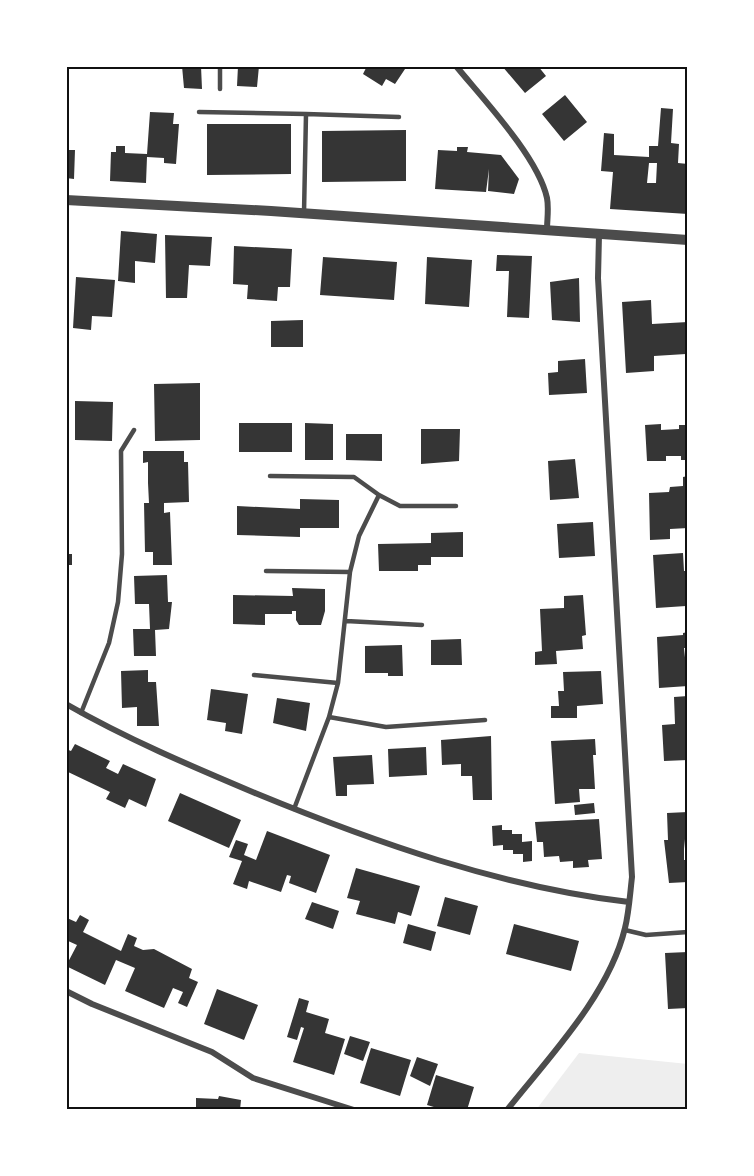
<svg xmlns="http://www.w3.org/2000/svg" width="754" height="1176" font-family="Cabin,sans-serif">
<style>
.green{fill:#eee}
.building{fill:#353535;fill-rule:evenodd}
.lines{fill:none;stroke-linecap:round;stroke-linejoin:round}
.service{stroke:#4c4c4c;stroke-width:4.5}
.minor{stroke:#4c4c4c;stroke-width:6}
.tertiary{stroke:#4c4c4c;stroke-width:10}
.neatline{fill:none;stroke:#111;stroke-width:2}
</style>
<rect width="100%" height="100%" fill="#fff"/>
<path class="green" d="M579,1053L688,1064V1110H536Z"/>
<path class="building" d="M182,66H201L202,89L184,88Z
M238,66H259L257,87L237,86Z
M367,66H407L395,84L386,79L382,86L363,74Z
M502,66H538L546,76L525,93Z
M565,95L587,122L564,141L542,114Z
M661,108L673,109L671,143L679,144L678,163L688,164V214L610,209L613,172L601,171L604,133L614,134V155L649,157V146H658ZM649,163H657L656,183H647Z
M150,112L174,113L173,124H179L176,164L164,163V158L147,157L146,183L110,181L111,152H116V146H125V153L147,154Z
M207,124H291V174L207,175Z
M406,130V181L322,182V131Z
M457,147H468L467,152L501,155L519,179L514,194L488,191L489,169L486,192L435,189L438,150L457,151Z
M66,150H75L74,179L66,178Z
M121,231L157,234L155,263L135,261V283L118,281Z
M165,235L212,237L210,266L189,265L187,298H166Z
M234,246L292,249L290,287H278L277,301L247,299L248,285L233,284Z
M497,255L532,256L529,318L507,317L509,271H496Z
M323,257L397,262L394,300L320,295Z
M427,257L472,260L469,307L425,304Z
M76,277L115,280L112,317L92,316L91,330L73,328Z
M579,278L580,322L552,320L550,282Z
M651,300L652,324L688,322V360L686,354L654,356V371L626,373L622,302Z
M303,320V347H271V321Z
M585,359L587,393L549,395L548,373L558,372V361Z
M200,383V440L155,441L154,384Z
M75,401L113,402L112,441L75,440Z
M239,423H292V452H239Z
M305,423L333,424V460H305Z
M661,424V430L679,429V425H688V460H681V456H666V461H647L645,425Z
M421,429H460L459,461L421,464Z
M346,434H382V461L346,460Z
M143,451H184V462H188L189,502L164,503V513L170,512L172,565H153V552H145L144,503H149L148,483V462L143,463Z
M575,459L579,498L550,500L548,461Z
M688,476V528L670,529V539L650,540L649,493L669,492L670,487L683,486V477Z
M300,499L339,500V528H300V537L237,535V506L300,509Z
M593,522L595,556L559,558L557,524Z
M463,532V557H431V565H418V571H379L378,544L431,543V533Z
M683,553L684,571H688V587H685L686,606L656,608L653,555Z
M66,554H72V565H66Z
M167,575L168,602H172L169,629L155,630L156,656H134L133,629H150L149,604H135L134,576Z
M292,588L325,589V611L321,625H299L296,620V611H292V614H265V625L233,624V595L293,596Z
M583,595L586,635L582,636L583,649L556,651L557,664L535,665V652L542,651L540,609L564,608V596Z
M688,632V648H684L688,686L659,688L657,637L683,635V633Z
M461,639L462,665H431V640Z
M402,645L403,676H388V673H365V646Z
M148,670V682H156L159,726H137V707L122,708L121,671Z
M601,671L603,704L577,706V718H551V706H559L558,691H564L563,672Z
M211,689L248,694L242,734L225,731L226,723L207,720Z
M688,696V760L664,761L662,725L675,724L674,697Z
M277,698L310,703L306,731L273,723Z
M491,736L492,800H473L472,776H461V764L442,765L441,740Z
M595,739L596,755H593L595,789H579L580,802L555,804L551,741Z
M75,744L110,761L106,768L118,774L123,764L156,779L146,807L129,799L125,808L106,799L110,792L66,771V749L71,751Z
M426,747L427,775L389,777L388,749Z
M372,755L374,784L347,785V796H336L333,757Z
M180,793L241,820L229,848L168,821Z
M594,803L595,813L575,815L574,805Z
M688,812V839H685L684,849V860H688V882L669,883L664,840H668L667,813Z
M599,819L602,859L588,860L589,867L573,868V861L560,862L559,856L544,857L543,842H537L535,822Z
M502,825V830H512V834H522V842L532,841V861L523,862V854H513V850H503V845L493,846L492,826Z
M267,831L330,855L316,893L289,883L291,876L287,875L281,892L249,881L247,889L233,884L242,861L229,857L236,840L248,844L244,855L256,860Z
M356,868L420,886L411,916L398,912L395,924L356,914L360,901L347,898Z
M445,897L478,906L470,935L437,926Z
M312,902L339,911L333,929L305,919Z
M80,915L89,920L83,932L121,951L128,934L137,938L134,946L143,950L154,949L192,969L189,978L198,982L187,1007L178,1003L183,992L173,988L164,1008L125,991L135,968L116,960L105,985L66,966L77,945L66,940V921L67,918L76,922Z
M408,924L436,932L431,951L403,943Z
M514,924L579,941L571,971L506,954Z
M688,952V1008L668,1009L665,953Z
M217,989L258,1005L244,1040L204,1024Z
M299,998L309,1001L306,1012L329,1019L325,1033L345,1039L334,1075L293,1062L304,1028L301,1027L297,1040L287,1037Z
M350,1036L370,1042L363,1061L344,1054Z
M371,1048L411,1060L400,1096L360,1083Z
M417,1057L438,1064L430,1086L410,1076Z
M436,1075L474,1087L467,1110H444L427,1105Z
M219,1096L241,1100L240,1110H196V1098L218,1099Z"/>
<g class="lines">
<path class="service" d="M220,66V89
M199,112L306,114L304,213
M306,114L399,117
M270,476L354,477L379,495L359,536L350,572L338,683L329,717L294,809
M379,495L400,506H456
M266,571L350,572
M346,621L422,625
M254,675L338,683
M81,713L109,643L118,602L122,554L121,451L134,430
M329,717L386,727L485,720
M625,930L646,935L688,932"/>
<path class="minor" d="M456,66C483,99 538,157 547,198C549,208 547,220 547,230
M66,704C127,739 191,766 255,793C374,842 501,887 629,902
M66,991L92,1004L212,1052L253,1078L354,1110
M507,1110C549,1057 609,995 625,928C629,912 630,894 632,877L598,278L599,235"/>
<path class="tertiary" d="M66,200L271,211L688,240"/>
</g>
<rect width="754" height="1176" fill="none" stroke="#ffffff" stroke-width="135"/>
<rect x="68" y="68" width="618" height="1040" class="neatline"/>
</svg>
